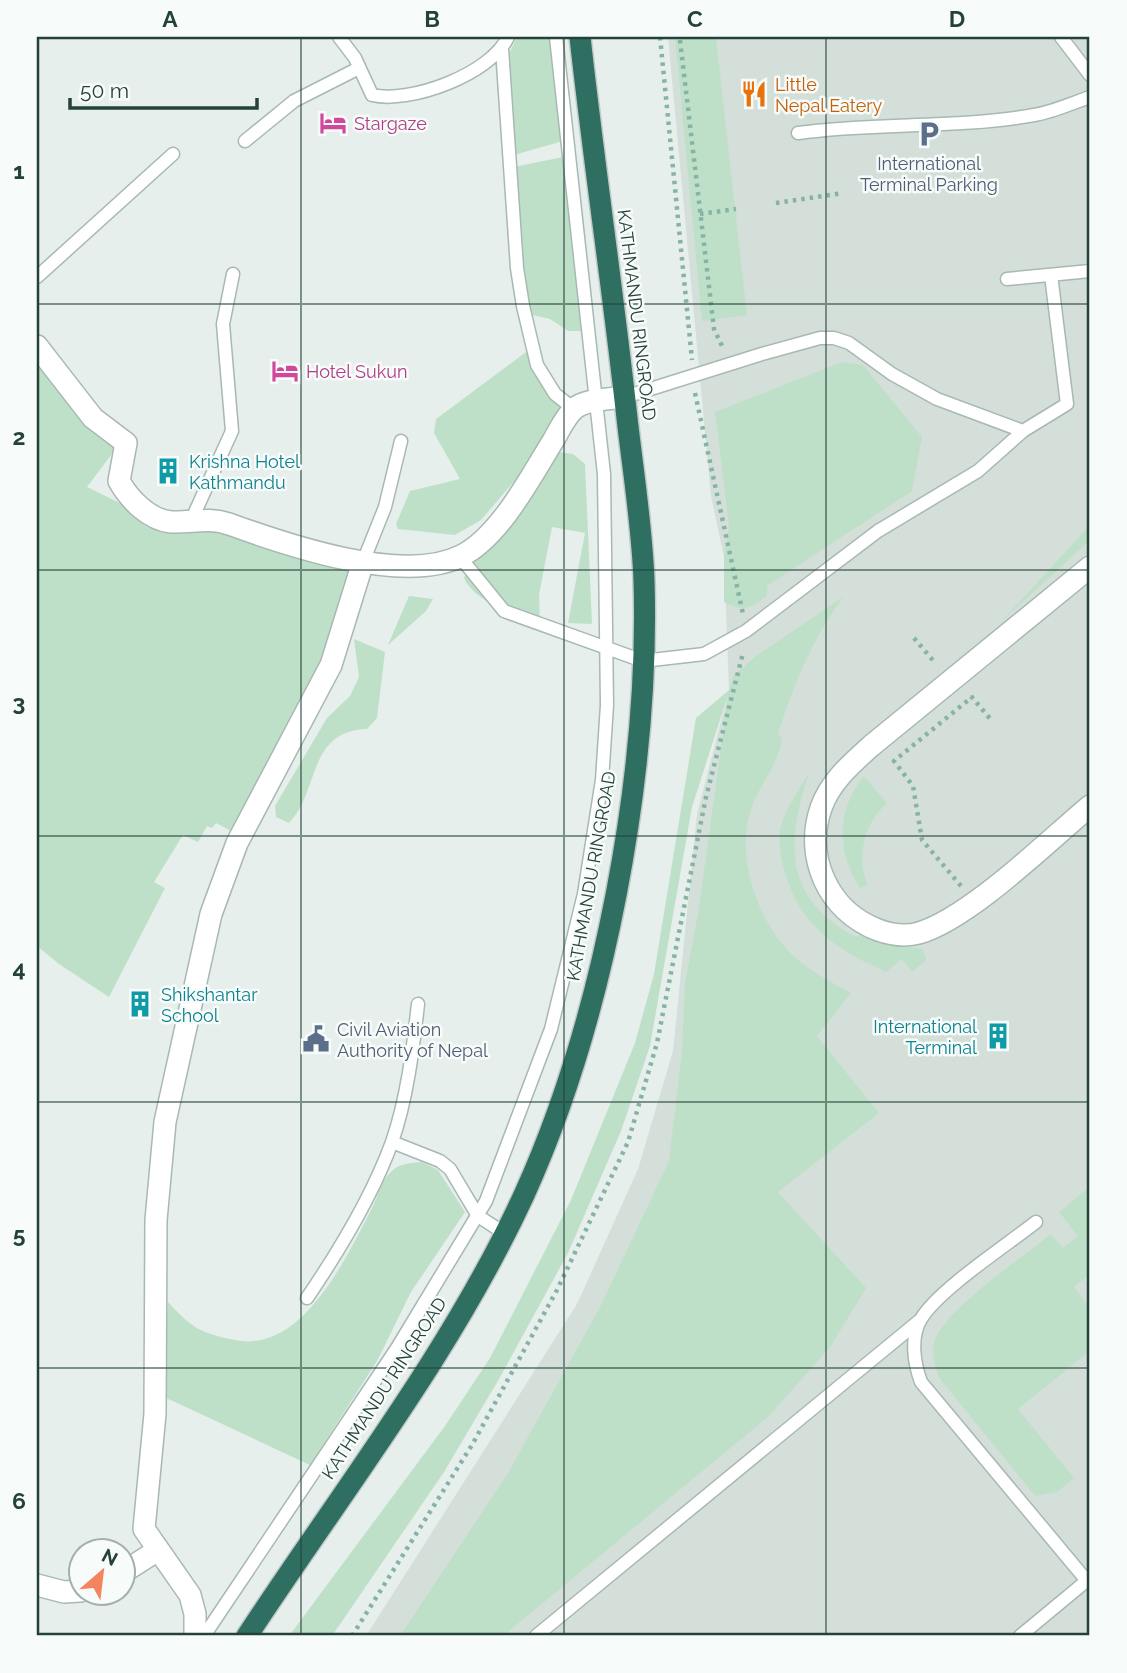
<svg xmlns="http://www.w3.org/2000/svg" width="1127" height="1673" font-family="Raleway,sans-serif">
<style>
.built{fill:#d4dfda}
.green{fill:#bfe0c8}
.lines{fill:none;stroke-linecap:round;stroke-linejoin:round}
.lane-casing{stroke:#a8b8b2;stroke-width:15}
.street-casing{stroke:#a8b8b2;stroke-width:24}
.highway-casing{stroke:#c2cac8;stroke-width:24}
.path{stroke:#86b3a5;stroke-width:4.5;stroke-dasharray:3.5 5;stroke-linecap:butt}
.lane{stroke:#fff;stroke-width:12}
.street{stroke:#fff;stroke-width:21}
.highway{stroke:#2f6f62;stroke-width:21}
.grid{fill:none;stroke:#24423a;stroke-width:2;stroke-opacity:0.55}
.labels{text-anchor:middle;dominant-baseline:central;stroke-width:5;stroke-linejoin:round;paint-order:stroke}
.food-label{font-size:18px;fill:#c56008;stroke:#f7fbf9;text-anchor:start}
.hotel-label{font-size:18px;fill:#b23c85;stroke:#f7fbf9;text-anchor:start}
.service-label{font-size:18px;fill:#4e5e75;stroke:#f7fbf9}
.street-label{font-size:18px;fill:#24423a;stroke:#f7fbf9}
.culture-label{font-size:18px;fill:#0d838f;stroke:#f7fbf9;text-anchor:start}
.neatline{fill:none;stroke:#24423a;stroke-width:2.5}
.grid-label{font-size:23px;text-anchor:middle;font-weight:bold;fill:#24423a}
</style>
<rect width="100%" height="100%" fill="#e6efeb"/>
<path class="built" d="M668,37H1090V1636H366L577,1304L638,1169L673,1051L697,814L729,690L724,557L711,496Z"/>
<path class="green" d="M517,37H551L563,141L514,155L509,54Z
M675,37H716L747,315L702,321Z
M563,157L582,331H568L550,319L528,314L514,167Z
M526,352L541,379L570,410L558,430L481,520L455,535L398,529L396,524L410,491L460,479L434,433L436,419Z
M37,357L118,451L111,455L87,487L183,534L211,525L344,567L350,573L328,649L233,832L216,823L212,828L207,826L198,842L183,835L154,882L165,888L109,997L59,964L37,946Z
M842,362L863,365L922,437L912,491L767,586V596C750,609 744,612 724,602V557L729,526L715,412Z
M559,452L573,454L585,464L592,624L568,623L585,533L552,527L539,595L540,624C518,619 473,600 464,578L469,565Z
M1090,525V540L1001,622Z
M409,596L433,599L426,611L388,645Z
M843,597C812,640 794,684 778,734L782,739C778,766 758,786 750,812C736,861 759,926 797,959C813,973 833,983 851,993L817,1036L879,1113L778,1192L866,1288L831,1346L768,1417L503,1636H400L508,1473L600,1307L669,1161L682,1051L685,983L699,908L728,695L692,807L650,1046L621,1131L568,1253L499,1379L444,1472L332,1636H289L445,1426L490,1358L571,1200L635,1043L654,974L696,718L729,690L734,675L756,656Z
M354,639L385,652L377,718L367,729C307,731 320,791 289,823L276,817L275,806L327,718L350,696L359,677Z
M809,773C786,843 783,898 856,937L861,934L891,945L923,949L926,960L912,972L902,959L886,972C840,951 803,929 787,879C782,864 778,847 780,831C784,810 798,791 809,773Z
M864,776L887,803C863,826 857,853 867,885L860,888C836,851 836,810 864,776Z
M422,1162L438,1170L465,1212L411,1292L377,1361L310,1465L162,1396L168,1302C192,1328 200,1333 235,1340C302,1354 346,1258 372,1208C379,1195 380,1181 392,1171C400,1163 411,1163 422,1162Z
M1090,1186V1274L1074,1287L1090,1308V1351L1018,1409L1074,1478L1057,1492L1035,1496L940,1379C934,1368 930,1349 936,1337C952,1305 1021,1258 1051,1234L1063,1248L1078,1236L1059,1212Z"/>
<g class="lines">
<g class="lane-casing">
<path id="lane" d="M339,37L355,58L372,95C410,104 491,74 508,37
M1061,37L1090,75
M502,49L517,268L523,306L537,365L555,394L574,409
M798,133C876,122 956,129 1034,115C1053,112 1072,103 1090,97
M245,141L294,101L359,68
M37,277L173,154
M1007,279L1090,271
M625,397L762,354L820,338H834L849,343L892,374L937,399L1023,431
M191,521L232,431L223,324L233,274
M460,557L504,611L643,661L704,654L746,631L878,531L978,471L1023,431L1067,404L1051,275
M363,562L385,507L401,441
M392,1142L440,1161L450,1169L478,1216L504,1233
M1036,1222C1007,1245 938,1290 921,1319C910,1337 914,1363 921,1382L1087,1581
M307,1298C339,1251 372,1197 392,1142C407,1099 413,1049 418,1004
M204,1636L397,1348L486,1201L551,1029L584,894L602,780L607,705L604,474L556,37
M536,1636L919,1321
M1020,1636L1090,1578"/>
</g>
<g class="street-casing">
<path id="street" d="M37,346L93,418L126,443L119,481C129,499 149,520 171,522C192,523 208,517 229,524C287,545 403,585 461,556C500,537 531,476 553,441C559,431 565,417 574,409C585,399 610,399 625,397
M1090,567L871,746C851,764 830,782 821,808C804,857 828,911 878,930C892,935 905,937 919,933C970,918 1048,841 1090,806
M122,1573L158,1550
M37,1585L64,1592L80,1591
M195,1636V1614L190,1595L144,1529L155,1414L156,1220L165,1122L211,914L237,843L331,665L363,562"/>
</g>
<g class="highway-casing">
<path id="highway" d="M247,1636C342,1491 451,1353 524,1195C604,1019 650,773 644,580C642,526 633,471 627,418C613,291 594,164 580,37"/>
</g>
<path class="path" d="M660,37L692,360
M680,40L714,329L723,348
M776,203L843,193
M700,214L736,209
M695,393L743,614
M914,638L936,664
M971,696L992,721
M961,886L922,840L913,786L894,761L972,697
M352,1636L472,1445L557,1290L628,1142L657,1043L706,797L743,653"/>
<use href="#lane" class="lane"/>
<use href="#street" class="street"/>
<use href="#highway" class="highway"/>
</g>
<path class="grid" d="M301,37V1636M564,37V1636M826,37V1636M37,304H1090M37,570H1090M37,836H1090M37,1102H1090M37,1368H1090"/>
<defs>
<g id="restaurant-bare" transform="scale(2.1)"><path d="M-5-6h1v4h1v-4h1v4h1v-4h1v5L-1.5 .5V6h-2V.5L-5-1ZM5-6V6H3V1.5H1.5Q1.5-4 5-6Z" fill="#e8710a" stroke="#f7fbf9" stroke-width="2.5" paint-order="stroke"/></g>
<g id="hotel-bare" transform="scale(2.1)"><path d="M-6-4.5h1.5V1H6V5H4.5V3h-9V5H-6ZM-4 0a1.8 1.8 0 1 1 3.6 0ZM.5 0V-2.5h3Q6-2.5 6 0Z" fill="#d1479c" stroke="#f7fbf9" stroke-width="2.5" paint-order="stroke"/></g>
<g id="parking-bare" transform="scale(2.1)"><path d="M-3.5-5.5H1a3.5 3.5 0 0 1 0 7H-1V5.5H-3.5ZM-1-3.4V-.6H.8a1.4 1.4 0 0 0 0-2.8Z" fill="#5c6f8a" stroke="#f7fbf9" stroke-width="2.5" paint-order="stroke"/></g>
<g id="building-bare" transform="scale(2.1)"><path d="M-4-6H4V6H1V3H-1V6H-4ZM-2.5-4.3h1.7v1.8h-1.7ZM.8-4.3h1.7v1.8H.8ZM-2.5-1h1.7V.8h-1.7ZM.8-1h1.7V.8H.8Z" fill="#0f9aa8" stroke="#f7fbf9" stroke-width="2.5" paint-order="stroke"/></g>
<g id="civic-bare" transform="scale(2.1)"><path d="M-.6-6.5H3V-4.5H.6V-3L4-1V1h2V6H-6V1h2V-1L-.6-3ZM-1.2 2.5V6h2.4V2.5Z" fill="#5c6f8a" stroke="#f7fbf9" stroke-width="2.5" paint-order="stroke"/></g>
</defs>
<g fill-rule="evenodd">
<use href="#restaurant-bare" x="754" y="94"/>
<use href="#hotel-bare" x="333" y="123"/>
<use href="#parking-bare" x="929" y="134"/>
<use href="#hotel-bare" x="285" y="371"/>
<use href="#building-bare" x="168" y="471"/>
<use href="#building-bare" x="140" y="1004"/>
<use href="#building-bare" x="998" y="1036"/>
<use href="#civic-bare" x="316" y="1039"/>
</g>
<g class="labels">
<g class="food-label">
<text x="775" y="84">Little<tspan x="775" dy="21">Nepal Eatery</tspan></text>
</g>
<g class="hotel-label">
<text x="354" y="123">Stargaze</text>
<text x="306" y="371">Hotel Sukun</text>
</g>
<g class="service-label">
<text x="929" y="163">International<tspan x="929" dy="21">Terminal Parking</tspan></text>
<text x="337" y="1029" text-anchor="start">Civil Aviation<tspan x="337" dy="21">Authority of Nepal</tspan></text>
</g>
<g class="street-label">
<text transform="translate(637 315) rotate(83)">KATHMANDU RINGROAD</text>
<text transform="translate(591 876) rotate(-80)">KATHMANDU RINGROAD</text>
<text transform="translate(384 1388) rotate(-57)">KATHMANDU RINGROAD</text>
</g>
<g class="culture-label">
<text x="189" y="461">Krishna Hotel<tspan x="189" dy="21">Kathmandu</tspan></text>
<text x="161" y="994">Shikshantar<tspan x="161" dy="21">School</tspan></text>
<text x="977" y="1026" text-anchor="end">International<tspan x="977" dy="21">Terminal</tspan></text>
</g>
</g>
<rect width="1127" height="1673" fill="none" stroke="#f7fbf9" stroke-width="77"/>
<g transform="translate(102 1572) rotate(28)"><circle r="33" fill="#f7fbf9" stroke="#a3b1ad" stroke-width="2"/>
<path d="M0-5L12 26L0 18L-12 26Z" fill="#f4845f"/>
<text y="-10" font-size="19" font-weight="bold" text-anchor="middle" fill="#24423a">N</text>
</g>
<path d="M70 98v10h187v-10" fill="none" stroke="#24423a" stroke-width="3.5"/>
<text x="80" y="98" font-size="21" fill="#24423a" stroke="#f7fbf9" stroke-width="5" paint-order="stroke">50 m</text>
<rect x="38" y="38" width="1050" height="1596" class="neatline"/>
<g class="grid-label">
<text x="170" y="27">A</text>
<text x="432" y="27">B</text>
<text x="695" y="27">C</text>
<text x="957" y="27">D</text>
<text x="19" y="179">1</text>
<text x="19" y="445">2</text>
<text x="19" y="711">3</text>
<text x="19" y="977">4</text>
<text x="19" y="1243">5</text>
<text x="19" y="1509">6</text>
</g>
</svg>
